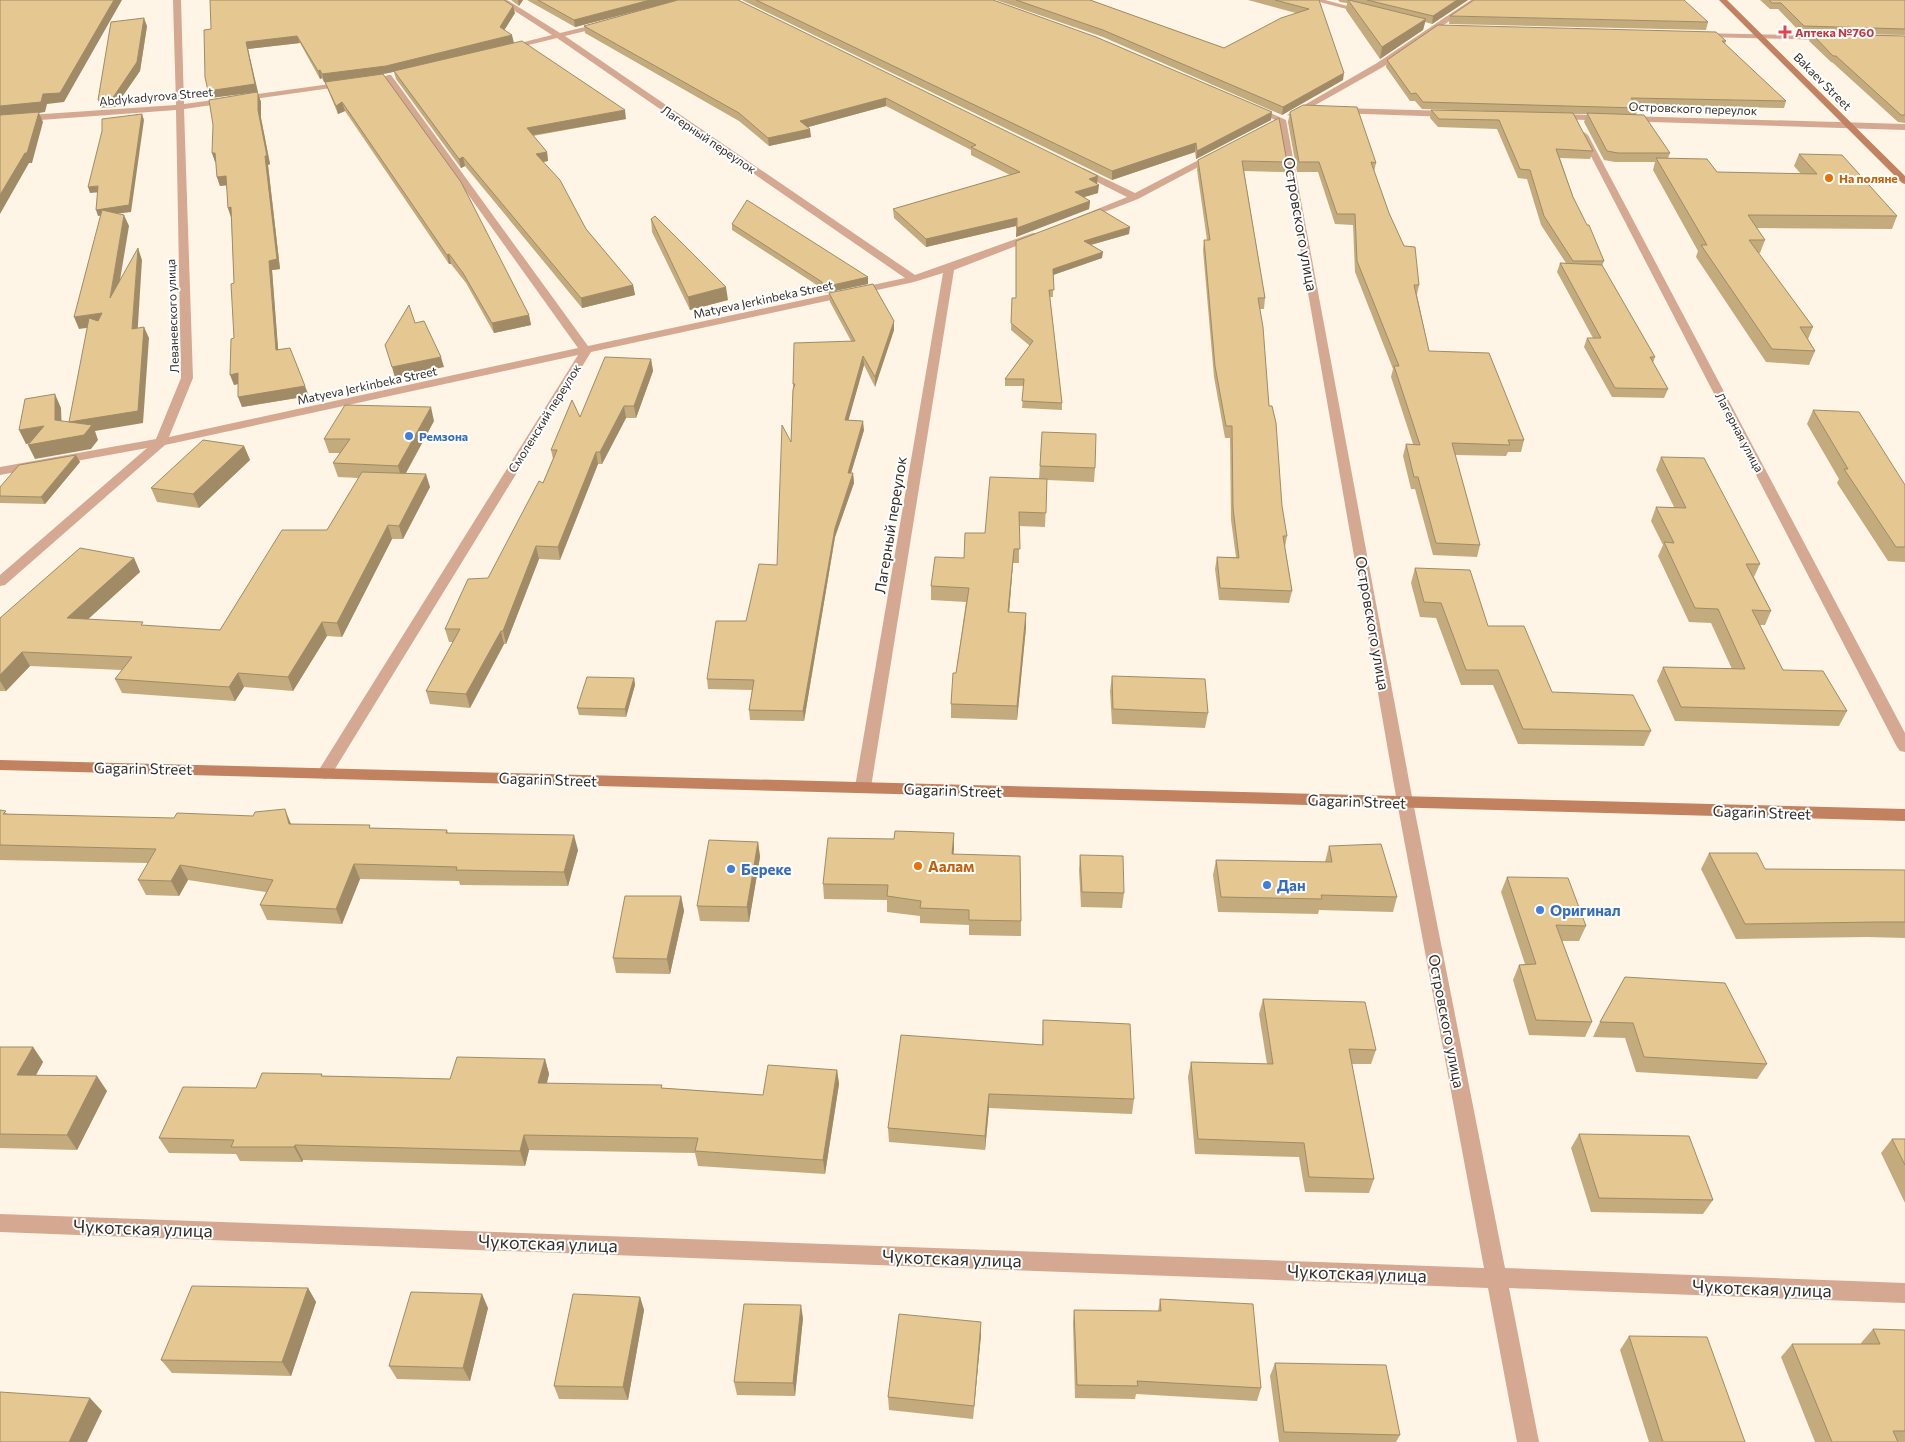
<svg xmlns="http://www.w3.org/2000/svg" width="1905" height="1442" font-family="Commissioner,sans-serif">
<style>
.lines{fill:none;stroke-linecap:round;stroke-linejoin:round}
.street{fill:#d5a892;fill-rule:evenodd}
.secondary{fill:#c2815f;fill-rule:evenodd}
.wall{fill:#c4ab7d}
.shaded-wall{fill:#a08b66}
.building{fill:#e4c791;stroke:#a08b66}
.health-dot{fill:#e0444e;stroke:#fff;stroke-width:2}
.food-dot{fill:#e8710a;stroke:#fff;stroke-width:2}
.shop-dot{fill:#3f7fe0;stroke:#fff;stroke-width:2}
.labels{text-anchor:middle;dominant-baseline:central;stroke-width:4;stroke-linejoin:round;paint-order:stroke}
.far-health-label{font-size:12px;font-weight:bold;fill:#be3a42;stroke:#fff;text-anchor:start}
.far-street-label{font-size:12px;fill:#322f29;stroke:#fff}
.far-food-label{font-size:12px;font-weight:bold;fill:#c56008;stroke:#fff;text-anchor:start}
.far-shop-label{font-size:12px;font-weight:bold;fill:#366cbe;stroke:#fff;text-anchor:start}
.street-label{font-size:15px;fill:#322f29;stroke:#fff}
.food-label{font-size:15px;font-weight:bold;fill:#c56008;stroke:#fff;text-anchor:start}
.shop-label{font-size:15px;font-weight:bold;fill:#366cbe;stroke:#fff;text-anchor:start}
.near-street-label{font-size:18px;fill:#322f29;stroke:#fff}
</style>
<rect width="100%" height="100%" fill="#fef5e6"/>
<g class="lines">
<path class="street" d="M173,0H181L184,104L345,82L349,84L345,86L184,109L193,378L169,437L578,348L384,77L388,75H391L588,346L905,278L557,38L504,51V47L552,35L498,0H507L560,33L606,22V26L565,36L915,275L1033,233H1039V237L954,270L871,787L869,791L863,793L857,791L855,787L943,273L914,282L591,352L330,777L325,779L320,777L317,773L578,355L165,445L5,585L0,586V575L147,448L0,475V467L156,439L181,378L176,110L0,123V117L176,105Z
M1312,0H1325L1370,12L1366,14Z
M1471,0H1480L1383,67L1294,117L1287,115L1377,63Z
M1699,33L1829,36L1833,38L1829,40L1702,37L1698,35Z
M1253,105L1286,120L1413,802L1505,1268L1905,1283V1303L1509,1288L1539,1442H1517L1488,1288L0,1232V1214L1484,1268L1397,802L1278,121L1250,110L1249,108Z
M1339,108L1451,111L1455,114L1451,117L1336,113L1335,111Z
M1557,114L1905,124V130L1554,119V115Z
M1584,132L1588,135L1905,733V752L1900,751L1897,747L1580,135Z
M1216,151L1219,152V156L1138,199L1086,219L1083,220L1078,217L1127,197L1077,172V168H1083L1135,193Z"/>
<path class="secondary" d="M1719,0H1727L1905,176V184L1902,183Z
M0,760L1905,809V821L0,770Z"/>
</g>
<path class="wall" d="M511,0H523L519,6Z
M527,0H738L1097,184L1098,193L1084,197L1090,201L1089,209L1016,237V226L926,247L894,218L893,209L1010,175L971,155V150L886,106L808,127L811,137L769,146L739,121L585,33L584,26L675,1L575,27Z
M742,0H993L1271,120L1196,159L1195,152L1112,180Z
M996,0H1090L1224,48L1296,13L1248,0H1319L1343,80L1282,115L1103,37Z
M1338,0H1468L1432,24L1425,22L1423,30L1380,59L1346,10L1347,3L1340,2Z
M1760,0H1905V35L1801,33L1778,9H1770Z
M515,13L504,30L514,43L626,119L533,136L547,152L548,161L543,162L586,229L633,285L635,295L582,308L465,166L461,168L396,79L394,72L383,74L529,315L531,325L494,333L466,283L451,264H449L345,111L338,114L328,90L325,82H324L322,78L320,79L300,43L248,49L257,92L261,102V118L270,164L268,165L280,269L272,270L278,350L309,396L242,407L238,384L234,385V283L231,217L228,208L227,185L220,186L217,177L216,162L212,153L254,92L210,98L208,91L211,29Z
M1450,16L1708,22L1706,30L1449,24Z
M147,26L140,71L115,107L101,108L98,100Z
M1812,34L1905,36V123L1898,122L1833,63L1831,62L1809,41Z
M1726,41L1725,44L1786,101L1784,108L1636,105L1638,108L1636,115L1670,153L1668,158L1717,172L1801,174L1794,166L1799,154L1897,216L1892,229L1756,228L1765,240L1760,253H1758L1813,327L1808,339L1815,351L1809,365L1766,362L1696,257L1698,251L1653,170L1655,162H1615L1604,160L1584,122L1587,114L1422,109L1415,101H1410L1386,67L1387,60Z
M1431,110L1573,113L1593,151L1590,159L1560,158L1573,197L1604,261L1602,266L1655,357L1653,363L1668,389L1664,398L1612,397L1584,347L1587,338H1593L1557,272L1560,263H1566L1541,225L1527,179L1518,178L1497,129L1438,127L1430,118Z
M1290,112L1376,163L1374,172L1389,213L1419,285L1417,295L1429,351L1524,440L1521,452H1508L1506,456L1455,455L1480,545L1477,557L1433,555L1415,489H1411L1403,456L1406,444H1413L1391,377L1393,369L1355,272L1353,225L1335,224L1318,172H1297L1288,122Z
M1198,160L1287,162L1285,172L1244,171L1265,298L1264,309H1260L1269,406L1282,506L1287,536L1285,547L1292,591L1289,603L1219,600L1215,569L1217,557H1236L1231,520L1230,438H1225L1214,377L1203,250L1204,240H1207L1197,170Z
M651,219L728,300L690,310L652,232Z
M732,224L868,277V284L825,293L823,289L732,230Z
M1129,234L1091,245L1102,258L1053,275V297H1050L1062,403V410L1022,408L1024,386H1005V379L1030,346L1011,330L1012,298H1016V241Z
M829,293L894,330L875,387L864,365L848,420L864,430L851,473H853L854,483L835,537L804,721L750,720L749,710L752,690L708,689L707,679L746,621L777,565L791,442L793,384L851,341L830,302Z
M651,359L653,371L636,418H626L602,464H598L560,560L539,559L506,644H504L470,708L430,704L426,691L453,642H449L445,629L488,578L543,483L553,459L551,450L580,417Z
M1813,410L1905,485V562L1888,561L1837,483L1839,479L1807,424Z
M434,421L406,473L430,487L403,539H392L342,637L327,636L293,691L244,687L235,701L122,693L115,679L122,670L30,666L6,691H0V618L134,558L140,572L88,619L145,626L220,630L327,530L359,478L338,477L333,463L340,453H329L324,439Z
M1042,432L1095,468L1094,482L1047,480L1045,527L1019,526V563H1013L1009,612L1026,627L1017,720L951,718V704L956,673L966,602L931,600V586L964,558L985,533L1039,479Z
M244,446L250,460L199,508L157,502L151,488Z
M76,455L80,462L45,504L0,503V487Z
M1661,457L1760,564L1754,577L1771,611L1765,625H1760L1783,670L1847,711L1839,726L1675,721L1657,681L1663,667L1732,669L1711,623L1689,622L1658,556L1663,545L1651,521L1656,507H1674L1656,470Z
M1415,568L1488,626L1552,692L1651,731L1644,746L1518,744L1493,685H1461L1436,618L1420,617L1411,583Z
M1112,676L1208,713L1205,728L1112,724L1110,691Z
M634,678L635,685L626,717L579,715L577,708Z
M0,810L8,814L291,824L371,828L447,830L448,833L578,850L568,886L460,885L459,881L360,879L342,924L267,920L260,905L266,892L188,880L179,896L146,895L138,880L148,863L0,860Z
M758,842L760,857L749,922L700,921L697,906Z
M1329,846L1397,897L1393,912L1319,910L1318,914L1218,912L1213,875L1216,860L1325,862Z
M954,849L953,854L1021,921V936L969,935V925L920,923V916L887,912V900L824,899L823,884Z
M1709,853L1765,869L1905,870V938L1867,937L1736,939L1701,869Z
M1080,855L1124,893L1122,908L1081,907L1079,870Z
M1507,877L1586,926L1579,941H1562L1592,1022L1585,1037L1529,1035L1513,980L1519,965L1525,964L1501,892Z
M681,896L684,911L670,974L616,973L613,958Z
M1625,977L1767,1064L1757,1079L1636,1072L1625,1038L1593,1037L1600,1022Z
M1263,999L1376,1050L1371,1064H1352L1374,1179L1369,1193L1305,1192L1299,1157L1195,1154L1188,1077L1191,1062L1267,1064L1259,1014Z
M1043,1020L1134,1099L1132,1114L989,1108L985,1150L889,1142L888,1128L1042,1045Z
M0,1047H33L43,1062L36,1075L107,1091L77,1150L0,1148Z
M545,1059L549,1074L547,1083L663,1088L763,1095L837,1070L839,1084L825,1174L698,1166L695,1153L529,1150L525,1166L303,1160L302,1162L240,1161L236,1154L169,1153L159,1138L256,1088L323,1076L450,1079Z
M1579,1134L1713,1200L1703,1214L1591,1212L1571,1148Z
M1892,1139H1905V1203L1881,1153Z
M308,1288L316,1302L291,1376L172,1373L161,1360Z
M640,1297L644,1310L628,1400L559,1399L554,1386Z
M1160,1299L1261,1388L1257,1401L1136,1394L1135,1399L1075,1398L1073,1323L1074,1310L1158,1311Z
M488,1308L470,1381L397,1379L389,1366Z
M803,1318L795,1396L737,1395L734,1382Z
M1873,1329L1905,1330V1442H1815L1781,1357L1792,1344H1861V1343Z
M981,1335L973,1419L889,1410L888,1397Z
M1629,1336L1745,1442H1649L1620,1350Z
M1275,1363L1400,1435L1396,1442H1279L1270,1376Z"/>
<path class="shaded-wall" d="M114,0H122L64,102L47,104L45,112L39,113L43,122L32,163H29L0,214V106L43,94Z
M518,0H523L519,6Z
M650,0H679L575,27L574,20Z
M1457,0H1468L1432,24L1433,16Z
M513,6L515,13L502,34L500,27Z
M144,18L147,26L140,71L115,107L112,99Z
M1426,19L1423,30L1380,59L1382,47Z
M512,35L514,43L388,73L324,82L322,74Z
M297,36L300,43L248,49L258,92L210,98L208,91L246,42Z
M320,70L322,78L320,79L318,71Z
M1344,73L1343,80L1282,115L1283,107Z
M258,94L261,102V118L270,164L268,165L280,269L272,270L279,360L276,350L269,261L258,110Z
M886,98V106L801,129L800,121Z
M342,102L345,111L338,114L336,106Z
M625,110L626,119L528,136L527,128Z
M1272,112L1271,120L1196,159L1197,151Z
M142,114L144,120L131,212L98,216L96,210Z
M810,129L811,137L769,146L768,138Z
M1196,143L1195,152L1112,180V171Z
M547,152L548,161L537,163L536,154Z
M212,153H215L218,162H215Z
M463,157L465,166L461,168L459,159Z
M226,176L229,185L220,186L217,177Z
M1098,176L1097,184L1089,179Z
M1099,185L1098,193L1074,200L1075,192Z
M98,186L101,192L90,193L88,187Z
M1090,201L1089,209L1016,237L1017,228Z
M231,207V217L228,208Z
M124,215L129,226L115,310L110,298Z
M1017,218L1016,226L926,247V239Z
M1130,227L1129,234L1083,247L1084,241Z
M138,248L142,260L137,340L132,329Z
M1103,252L1102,258L1053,275V269Z
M449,254L451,264H449L447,255Z
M868,277V284L825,293L824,287Z
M633,285L635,295L582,308L581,298Z
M726,287L728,300L690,310L688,297Z
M102,313L107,325L79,329L74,317Z
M529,315L531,325L494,333L492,323Z
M894,321V330L875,387V377Z
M144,327L149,338L143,423L95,431L98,440L91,449L35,459L28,445L48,441L26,444L19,430L69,422Z
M863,356L864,365L846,429L845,420Z
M441,357L444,367L395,378L392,367Z
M651,359L653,371L636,418L634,406Z
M238,373L241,383L234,385L230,375Z
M305,386L309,396L242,407L238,397Z
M55,394L61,408L62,435L55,420Z
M624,406L626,418L602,464L600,452Z
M431,407L434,421L402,480L398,466Z
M863,421L864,430L848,483V473Z
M244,446L250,460L199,508L193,494Z
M596,452L598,464L560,560L558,547Z
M76,455L80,462L45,504L41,497Z
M853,473L854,483L835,537L804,721L803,711L835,528Z
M426,474L430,487L403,539L399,526Z
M388,525L392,539L342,637L337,623Z
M536,546L539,559L506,644L503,631Z
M1014,549L1013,563L1008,626V612Z
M134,558L140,572L74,632L67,618Z
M1026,613V627L1017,720V706Z
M322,622L327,636L293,691L288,677Z
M501,631L504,644L470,708L466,694Z
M22,652L30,666L6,691L0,681V675Z
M238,673L244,687L235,701L229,687Z
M634,678L635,685L626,717L625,709Z
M285,809L291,824L296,839L289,824Z
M954,833V849L952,869V854Z
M574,835L578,850L568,886L564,872Z
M758,842L760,857L749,922L747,907Z
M354,864L360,879L342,924L336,909Z
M180,865L188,880L179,896L171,881Z
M681,896L684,911L670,974L667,959Z
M33,1047L43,1062L28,1090L17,1075Z
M545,1059L549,1074L543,1098L538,1083Z
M837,1070L839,1084L825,1174L823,1160Z
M97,1076L107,1091L77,1150L67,1135Z
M989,1094V1108L985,1150V1136Z
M524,1135L529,1150L525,1166L520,1151Z
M295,1145L303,1160L302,1162L294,1147Z
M308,1288L316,1302L291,1376L282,1362Z
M482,1294L488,1308L470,1381L463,1368Z
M640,1297L644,1310L628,1400L623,1387Z
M801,1305L803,1318L795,1396L793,1383Z
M981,1322V1335L973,1419L974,1406Z
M90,1398L102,1411L87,1442H69Z"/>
<path class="building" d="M0,0H114L60,93L43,94L41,102L0,106Z
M210,0H504L513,6L500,27L512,35L386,66L322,74L320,70L318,71L297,36L246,42L255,84L208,91L205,77L204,30L211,29Z
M538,0H650L574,20Z
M678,0H738L1098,176L1089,179L1099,185L1075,192L1090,201L1017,228V218L926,239L893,209L1020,172L971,147L976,145L886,98L800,121L810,129L768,138L739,113L584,26Z
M756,0H993L1096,37L1272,112L1197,151L1196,143L1112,171Z
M1016,0H1090L1224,48L1281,18L1309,9L1275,0H1319L1344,73L1283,107L1103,30Z
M1348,0H1349L1426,19L1382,47Z
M1367,0H1457L1433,16Z
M1474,0H1684L1708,22L1450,16Z
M1769,0H1905V29L1804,26L1781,3H1772Z
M144,18L137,62L112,99L98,100L111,22Z
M1438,25L1716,32L1726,41H1722L1786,101L1631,98L1638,108L1423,102L1416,93L1411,94L1387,60Z
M1812,34L1905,36V115H1901L1836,56H1833Z
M522,41L625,110L527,128L547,152L536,154L560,180L586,229L633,285L581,298L463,157L459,159L394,71Z
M383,74L461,182L529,315L492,323L463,273L449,254L447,255L342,102L336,106L325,82Z
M257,92L258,94V110L267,156H265L277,259L269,261L276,350L290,348L305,386L238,397V373L230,375L231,339L234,338L231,284L234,283L231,207L228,208L226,176L217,177L215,153H212L213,125L209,100Z
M1303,105L1357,107L1376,163L1371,162L1389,213L1404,246L1415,247L1419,285H1414L1429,351L1489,353L1524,440H1508L1510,445L1452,443L1480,545L1436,543L1418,477H1414L1406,444L1420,445L1394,366H1399L1357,261L1355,214H1337L1319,162H1299L1290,112Z
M1431,110L1573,113L1593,151L1556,149L1573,197L1587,225H1589L1604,261H1573L1544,216L1530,170L1520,169L1499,120L1439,119Z
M39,112L27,153H25L0,195V115Z
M1587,113L1644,115L1670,153H1618L1607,151Z
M142,114L129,205L96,210L98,186L88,187L102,131V119Z
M1279,118L1287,162L1242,161L1265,298H1258L1263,327L1269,406H1272L1276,423L1282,506L1287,536H1283L1292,591L1220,588L1217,557L1239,558L1233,508L1232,426H1226L1215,366L1204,240H1210L1198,160Z
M1799,154L1842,155L1897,216L1748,215L1765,240H1749L1813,327H1800L1815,351L1772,349L1701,245H1707L1656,158L1707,159L1717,172L1817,174Z
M747,200L868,277L824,287L822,282L732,224Z
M1100,209L1130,227L1084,241L1103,252L1053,269L1054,290H1049L1062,403L1022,401L1024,379H1005L1033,341L1011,323L1012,298H1016V241Z
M102,210L124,215L110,298L138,248L132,329L144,327L138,411L69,422L89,318L98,321L102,313L74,317Z
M655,216L726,287L688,297L651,219Z
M1560,263L1602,265L1655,357H1650L1668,389L1615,388L1587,338H1601Z
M873,284L894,321L875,377L863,356L845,420L863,421L848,473H853L835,528L803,711L749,710L754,680L707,679L716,621H746L759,564L777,565L782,425L791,442L793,390L795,384H793L794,343L855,341L829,293Z
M409,305L415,323L424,321L441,357L392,367L385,345Z
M605,357L651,359L634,406H624L600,452H596L558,547L536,546L503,631H501L466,694L426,691L460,629H445L468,579L488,578L539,481L543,483L557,450H551L572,400L580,417Z
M55,394V420L92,425L84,435L28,445L44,426L19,430L25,399Z
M345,405L431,407L398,466L333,463L350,439H324Z
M1813,410L1859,412L1905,485V547H1896L1844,469H1848Z
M1042,432L1096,434L1095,468L1040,466Z
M203,440L244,446L193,494L151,488Z
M76,455L41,497L0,496V487L19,465Z
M1661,457L1704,458L1760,564H1746L1771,611L1752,610L1783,670L1823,671L1847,711L1681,707L1663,667L1745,669L1718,609L1695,608L1664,542L1674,543L1656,507L1686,508Z
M362,472L426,474L399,526L388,525L337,623L322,622L288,677L238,673L229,687L115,679L132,657L22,652L0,675V618L80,548L134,558L67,618L143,622L141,625L220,630L282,530H327Z
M990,477L1047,479L1046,513L1019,512L1020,549H1014L1008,612L1026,613L1017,706L951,704L953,673H956L969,588L931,586L935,557L964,558L965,533H985Z
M1415,568L1470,570L1488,626H1524L1552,692L1633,695L1651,731L1523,729L1498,670H1466L1441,603L1424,602Z
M1112,676L1205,679L1208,713L1113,709Z
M587,677L634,678L625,709L577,708Z
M285,809L289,824L370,825L369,828L447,830L446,833L574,835L564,872L456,870L457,867L354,864L336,909L260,905L273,880L180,865L171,881L138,880L156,849L0,845V810L6,811L3,814L174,818L177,813L253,816L255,812Z
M895,831L954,833L952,854L1020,856L1021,921L969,920V910L920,908L921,901L887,896L888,885L823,884L828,838L894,839Z
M709,840L758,842L747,907L697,906Z
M1381,844L1397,897L1321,895L1322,899L1221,897L1216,860L1332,862L1329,846Z
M1709,853H1757L1765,869L1905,870V922H1877L1745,924Z
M1080,855L1123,856L1124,893L1082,892Z
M1507,877L1568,878L1586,926L1556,925L1592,1022L1536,1020L1519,965L1536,964Z
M625,896H681L667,959L613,958Z
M1625,977L1725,983L1767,1064L1644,1057L1633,1023L1600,1022Z
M1263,999L1365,1002L1376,1050L1349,1049L1374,1179L1309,1177L1304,1143L1198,1139L1191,1062L1273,1064Z
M1043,1020L1130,1024L1134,1099L989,1094L985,1136L888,1128L901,1035L1043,1045Z
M0,1047H33L17,1075L97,1076L67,1135L0,1134Z
M457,1057L545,1059L538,1083L662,1085L661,1088L763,1095L768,1065L837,1070L823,1160L695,1151L698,1138L524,1135L520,1151L295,1145L294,1147H231L234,1140L159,1138L183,1087L256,1088L262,1073L322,1074L321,1076L450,1079Z
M1579,1134L1689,1136L1713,1200L1599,1198Z
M1892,1139H1905V1165Z
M192,1286L308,1288L282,1362L161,1360Z
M411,1292L482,1294L463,1368L389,1366Z
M573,1294L640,1297L623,1387L554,1386Z
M1160,1299L1253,1304L1261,1388L1137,1381L1138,1386L1077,1385L1074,1310L1161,1311Z
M744,1304L801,1305L793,1383L734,1382Z
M899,1314L981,1322L974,1406L888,1397Z
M1873,1329L1905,1330V1431H1893L1898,1442H1832L1792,1344H1880Z
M1629,1336L1707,1337L1745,1442H1663Z
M1275,1363L1386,1365L1400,1435L1284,1432Z
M0,1392L90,1398L69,1442H0Z"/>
<path class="health-dot" d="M1782.5 24.5h5v5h5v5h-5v5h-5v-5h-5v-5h5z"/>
<g class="food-dot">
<circle cx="1829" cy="178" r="5"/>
<circle cx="918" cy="866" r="5"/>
</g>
<g class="shop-dot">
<circle cx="409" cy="436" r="5"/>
<circle cx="731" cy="869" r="5"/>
<circle cx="1267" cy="885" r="5"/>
<circle cx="1540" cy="910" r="5"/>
</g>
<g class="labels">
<g class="far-health-label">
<text x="1795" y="32">Аптека №760</text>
</g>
<g class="far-street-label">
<text transform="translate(1823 81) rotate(45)">Bakaev Street</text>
<text transform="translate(156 96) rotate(-5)">Abdykadyrova Street</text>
<text transform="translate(1693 108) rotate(2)">Островского переулок</text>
<text transform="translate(709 139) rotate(34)">Лагерный переулок</text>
<text transform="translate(763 299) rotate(-12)">Matyeva Jerkinbeka Street</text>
<text transform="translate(172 316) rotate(-92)">Леваневского улица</text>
<text transform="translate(367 385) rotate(-12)">Matyeva Jerkinbeka Street</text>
<text transform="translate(544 418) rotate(-58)">Смоленский переулок</text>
<text transform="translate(1740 432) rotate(62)">Лагерная улица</text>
</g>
<g class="far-food-label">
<text x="1839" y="178">На поляне</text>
</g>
<g class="far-shop-label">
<text x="419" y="436">Ремзона</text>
</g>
<g class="street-label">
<text transform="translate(1301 224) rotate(80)">Островского улица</text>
<text transform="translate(890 525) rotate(-81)">Лагерный переулок</text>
<text transform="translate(1373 623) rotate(80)">Островского улица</text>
<text transform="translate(143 768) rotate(1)">Gagarin Street</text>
<text transform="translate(548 779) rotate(2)">Gagarin Street</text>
<text transform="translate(953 790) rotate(2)">Gagarin Street</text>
<text transform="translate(1357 801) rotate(2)">Gagarin Street</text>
<text transform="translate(1762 812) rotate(2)">Gagarin Street</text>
<text transform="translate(1447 1021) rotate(79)">Островского улица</text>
</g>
<g class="food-label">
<text x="928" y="866">Аалам</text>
</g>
<g class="shop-label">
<text x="741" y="869">Береке</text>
<text x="1277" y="885">Дан</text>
<text x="1550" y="910">Оригинал</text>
</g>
<g class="near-street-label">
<text transform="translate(143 1228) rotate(2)">Чукотская улица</text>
<text transform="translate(548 1243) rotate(2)">Чукотская улица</text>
<text transform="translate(952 1258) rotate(2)">Чукотская улица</text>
<text transform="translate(1357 1273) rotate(2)">Чукотская улица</text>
<text transform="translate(1762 1288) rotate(2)">Чукотская улица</text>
</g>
</g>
</svg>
